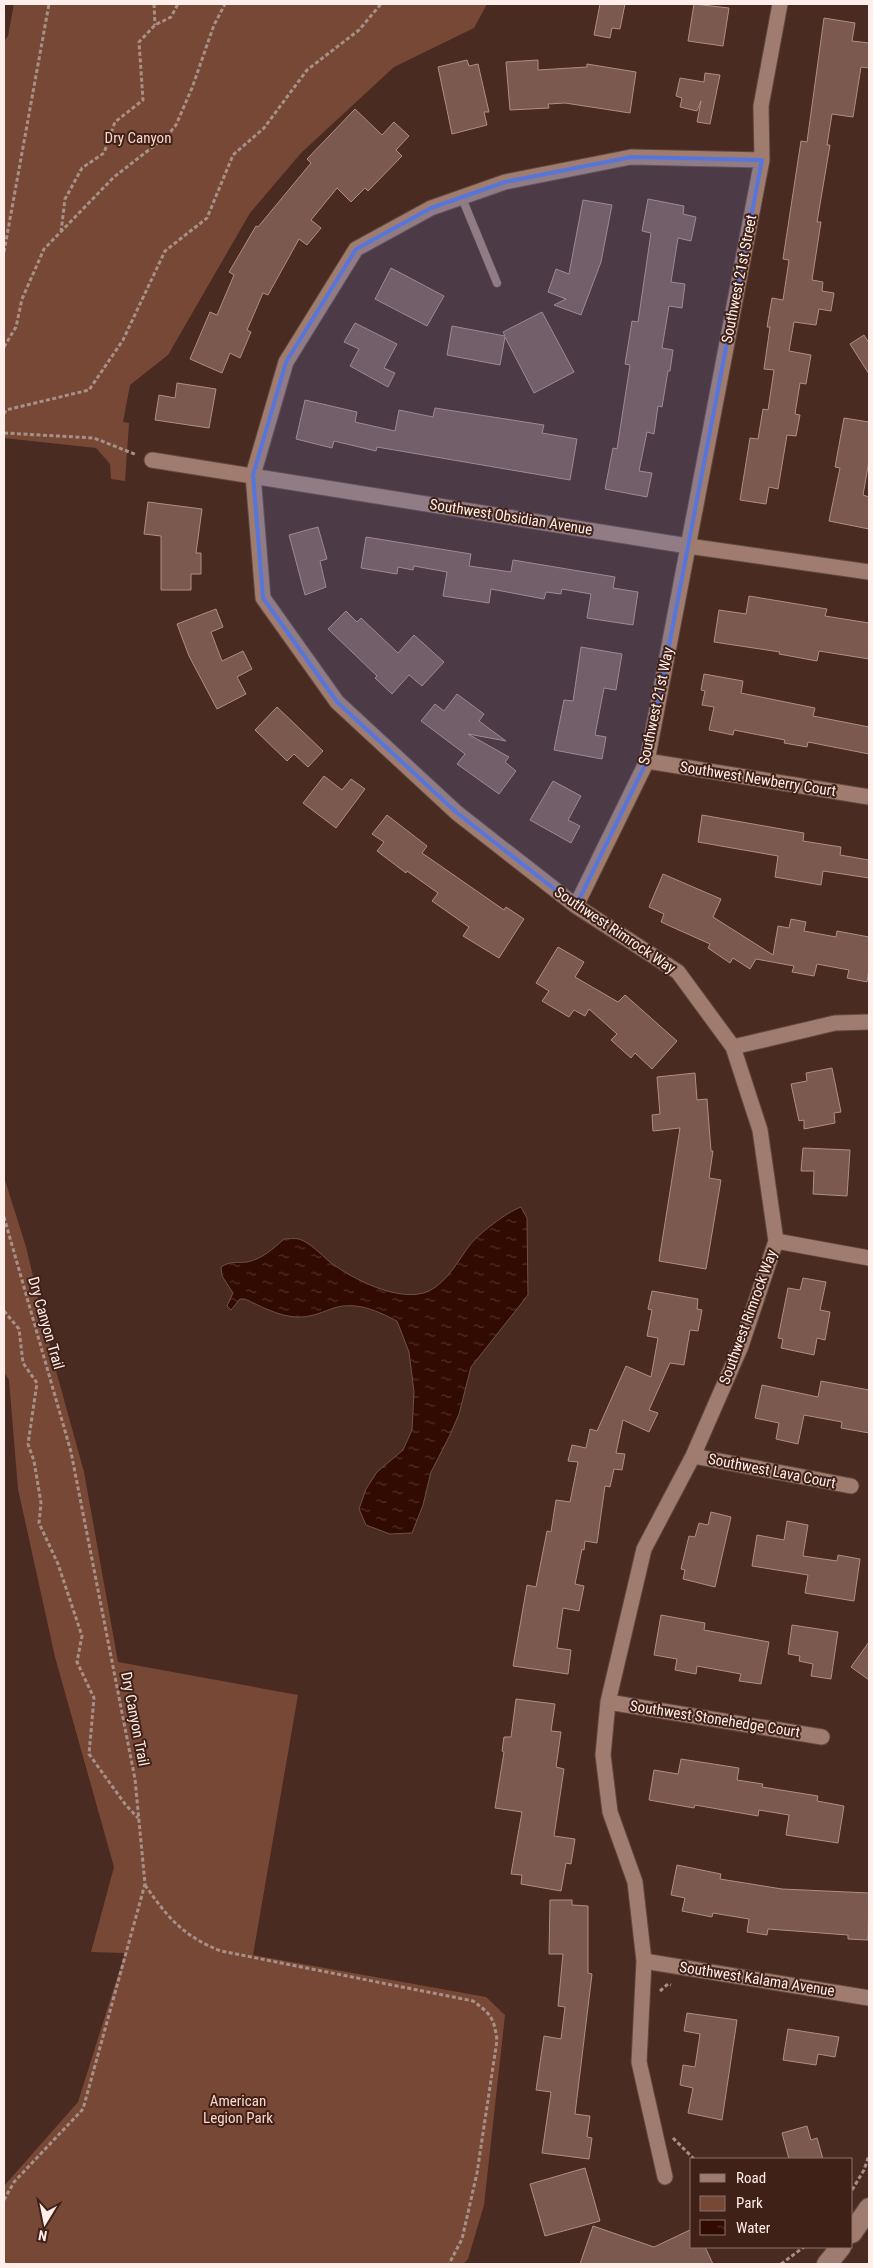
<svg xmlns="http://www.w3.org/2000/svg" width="873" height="2268" font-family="'Roboto Condensed',sans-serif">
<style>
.green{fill:#784837}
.water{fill:url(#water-ripples);stroke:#6f4f47}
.building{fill:#7b594e;stroke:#b28d80}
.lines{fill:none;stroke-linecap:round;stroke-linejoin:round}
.service-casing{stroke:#61483f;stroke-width:9}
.minor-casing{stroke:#61483f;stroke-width:17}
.tertiary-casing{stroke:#61483f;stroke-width:22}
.path{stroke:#a79088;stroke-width:3;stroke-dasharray:4 2.5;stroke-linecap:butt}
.service{stroke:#a07c6f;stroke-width:8}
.minor{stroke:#a07c6f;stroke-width:15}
.tertiary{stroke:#a07c6f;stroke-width:20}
.marked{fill:#5676dc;fill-opacity:0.2;stroke:#5676dc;stroke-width:4;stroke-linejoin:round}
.labels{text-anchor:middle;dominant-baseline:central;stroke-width:4;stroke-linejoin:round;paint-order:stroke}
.park-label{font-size:15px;fill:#fcd7cb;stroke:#3f2117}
.street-label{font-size:15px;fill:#ffeee9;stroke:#3f2117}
</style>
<defs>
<pattern id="water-ripples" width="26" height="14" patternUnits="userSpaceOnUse" patternTransform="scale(1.25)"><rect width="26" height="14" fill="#310b01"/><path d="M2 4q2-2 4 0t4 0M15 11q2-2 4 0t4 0" fill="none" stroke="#502f26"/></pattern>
</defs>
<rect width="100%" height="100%" fill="#4a2b21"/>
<path class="green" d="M14,4H487L474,28L394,67L301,153L250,213L168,355L130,385L123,422L129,423L125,481L111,479L110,464L96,448L4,438V41L8,36Z
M4,1177L26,1247L55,1367L84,1472L118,1662L298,1695L253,1955L486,1997L505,2015L484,2205L468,2259L463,2264H4V2186L78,2102L125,1953L91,1952L114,1867L55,1657L18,1489L9,1380L4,1372Z"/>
<path class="water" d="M521,1207L527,1218L528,1295L471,1367L459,1414L450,1435L431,1472L423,1505L412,1533L390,1534L366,1525L359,1509L366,1489L377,1472L403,1450L412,1430L414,1392L409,1352L397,1321C377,1311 357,1301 334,1308C322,1312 310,1318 296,1317C278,1316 260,1306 245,1299H240L231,1310L227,1306L233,1293L222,1276L221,1267C230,1261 236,1263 247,1262C262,1259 273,1249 284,1239C288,1239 294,1238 299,1239C311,1243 320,1254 330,1262C352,1279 401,1304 429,1291C447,1282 458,1261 469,1246C478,1234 507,1212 521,1207Z"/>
<path class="building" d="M600,4H625L620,29L612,28L610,38L594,35Z
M694,4L729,8L723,46L688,41Z
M824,18L855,23L852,41L869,43V68L861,67L853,117L832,114L827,145H830L817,222H821L812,280L823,282L822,291L834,293L831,311L819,309L816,325L794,322L789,351L811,355L806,384L800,383L795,414L800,415L796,436L787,435L778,489L769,487L766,504L740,500L750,438L758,439L763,409L768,410L774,370L764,369L770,327H767L772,298L783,300L789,260L783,259L801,141L807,142Z
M467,60L469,66L478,64L489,112H484L487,125L452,134L438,67Z
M538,60V70L587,67V64L636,72L630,113L565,103L548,104L549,108L510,110L506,62Z
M705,73L720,75L710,124L697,122L701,101L697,111L680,107L682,98L676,96L680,78L704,82Z
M355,109L382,135L394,122L409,136L396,150L402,156L368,191L365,188L351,202L337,188L311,220L321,228L307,245L299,239L268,295L263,293L247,330L251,332L240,358L230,353L222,373L190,359L210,312L217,315L234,275L229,272L256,226L258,227L311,163L307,159Z
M648,199L684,206L683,214L696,217L691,241L678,238L671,282L685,284L682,308L669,306L662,348L673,350L670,371H668L662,407L658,406L654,434L647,432L639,471L652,473L647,497L605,489L613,448L617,449L630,365L625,364L632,321L638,322L651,233L642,231Z
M583,200L612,205L601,262L581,315L554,305L566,299L548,292L556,269L569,274Z
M391,268L444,296L427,326L375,299Z
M542,312L574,372L534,393L505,337L500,365L447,355L452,326L505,336L503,332Z
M355,323L397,344L384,368L395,373L388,387L350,366L359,349L344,342Z
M864,335L869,343V374L850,344Z
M177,383L216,389L209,428L155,420L159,395L175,398Z
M305,400L357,412L355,422L395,431L399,410L433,417L435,408L544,425L542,433L577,439L570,480L377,447L376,451L334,441L332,448L296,439Z
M844,418L869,422V461L863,495L869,497V529L829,521L840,468L835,467Z
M148,502L202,509L196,553H201V574H191V590H161V536L144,534Z
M318,527L327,559L320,561L326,587L305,595L289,535Z
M366,537L471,554L469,566L511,572L513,560L615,577L613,588L638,592L633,625L587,618L591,594L562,589L561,594L546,592L544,599L491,589L489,603L443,596L447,572L414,566L413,570L398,567L397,574L361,568Z
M749,596L827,609L825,616L869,623V659L819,651L817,661L779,654L780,652L714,642L719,610L746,614Z
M216,609L223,627L211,632L222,661L243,651L252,669L237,677L246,694L217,709L189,656L177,624Z
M346,611L357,622L361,618L398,653L414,635L444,662L422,686L409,675L392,694L375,678L377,676L328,629Z
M581,647L622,654L616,690L604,688L595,735L606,737L602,759L554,750L564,700L573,701Z
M704,674L743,681L741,693L815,708L813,716L869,727V754L808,742L807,747L784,743L785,740L734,730L733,735L709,730L714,707L702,705L705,691L701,690Z
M457,694L484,714L479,721L506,741L468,734L509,757L505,762L516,771L499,794L457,764L465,754L421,721L435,704L444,711Z
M277,707L323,751L308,767L294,754L287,761L255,730Z
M324,776L342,790L351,779L365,789L336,828L303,803Z
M553,781L581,796L568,820L580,826L571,843L530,820Z
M387,815L427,846L422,853L504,910L506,907L524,919L499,958L463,936L469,927L432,901L438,893L407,871L406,873L377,851L384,842L372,834Z
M702,815L804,833L803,841L841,847L840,855L869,860V878L823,871L821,885L775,877L778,856L698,842Z
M663,874L721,899L713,917L773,955L778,926L789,928L791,919L806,922L804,931L836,937L837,931L869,937V969L867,982L847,978L849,970L817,964L814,976L792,972L794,966L756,959L750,969L733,958L730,963L708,948L710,944L661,922L664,914L649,907Z
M558,947L584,962L575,977L618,1002L625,995L677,1041L652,1069L635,1053L631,1058L611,1040L617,1034L589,1009L585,1016L574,1010L569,1017L542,1001L549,991L536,983Z
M832,1068L841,1112L834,1113L835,1123L804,1129V1120L799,1121L791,1084L807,1081L806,1073Z
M695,1073L697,1100L707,1099L711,1151H713L709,1178L721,1180L706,1269L659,1261L680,1128L653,1131L652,1115L660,1114L657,1077Z
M803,1148L850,1150L847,1196L813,1194L814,1171H801Z
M803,1278L826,1282L820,1310L830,1312L825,1340L817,1338L814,1355L781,1348L783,1339L778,1338L788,1288L800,1290Z
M652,1291L698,1299L697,1309L702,1310L698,1331L690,1330L684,1365L670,1363L649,1410L658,1413L649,1432L623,1420L616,1453L625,1454L622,1470L614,1469L610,1487L605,1486L597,1543L585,1541L584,1550L582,1549L575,1584L584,1586L579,1611L563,1608L557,1648L571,1650L568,1674L513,1666L527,1585L536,1587L547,1531L551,1532L556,1500L570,1502L578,1462L568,1461L572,1445L586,1448L590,1429L597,1431L626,1366L651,1377L658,1338L647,1336L652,1310L648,1309Z
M821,1381L869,1390V1433L841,1428L842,1422L804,1415L798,1444L776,1439L779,1423L755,1418L762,1385L818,1397Z
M711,1512L731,1517L715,1587L683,1579L685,1570L681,1569L689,1536L695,1537L699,1523L708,1525Z
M787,1521L808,1525L803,1556L837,1561L838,1555L860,1559L854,1601L805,1593L808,1575L752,1566L757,1535L784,1540Z
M661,1615L705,1623L704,1630L769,1642L761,1684L739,1681L741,1674L697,1666L696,1674L675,1670L677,1659L654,1655Z
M792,1625L838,1632L831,1679L811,1676L813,1664L799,1661L800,1656L788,1654Z
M869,1642V1680L851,1667Z
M516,1699L555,1704L551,1731L561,1732L556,1767L564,1769L554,1836L575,1839L571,1864L566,1863L561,1891L521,1884L522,1875L511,1874L522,1812L495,1808L504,1752L502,1751L504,1737H511Z
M681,1759L739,1768L737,1780L763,1784L762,1787L818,1796L817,1801L844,1806L838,1843L786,1835L789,1815L759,1810L758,1816L695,1805L694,1808L649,1800L654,1770L678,1774Z
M677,1865L721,1874L720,1879L782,1889L869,1893L868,1940L848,1939V1935L768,1929L767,1935L747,1932L749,1919L713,1913L712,1917L682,1911L685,1898L671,1895Z
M550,1900H572V1905L588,1906V1973L592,1974L575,2114L590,2116L587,2137L592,2138L589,2159L542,2153L551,2092L536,2090L544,2036L561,2039L565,2007L558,2006L563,1954H549Z
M687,2013L737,2020L722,2120L688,2113L693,2088L680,2085L683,2065L695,2067L700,2034L684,2031Z
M788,2029L839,2037L835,2057L818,2054L816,2065L783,2060Z
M807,2126L811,2140L817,2138L823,2159H789L782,2133Z
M585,2168L600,2221L545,2236L530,2184Z
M593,2226L654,2247L692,2229V2247H705L713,2264H580Z"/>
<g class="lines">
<g class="service-casing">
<path id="service" d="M462,198L497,283"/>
</g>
<g class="minor-casing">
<path id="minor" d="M152,460L688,546L869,572
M647,761L869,797
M576,906L647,761L762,160L761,106L780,4
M733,1047L835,1023L869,1022
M776,1241L869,1258
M693,1456L851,1486
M608,1702L822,1737
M644,1961L869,1998
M665,2177L639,2062L644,1961L635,1882L610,1812L603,1755L608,1702L644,1549L693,1456L741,1346L776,1241L760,1130L733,1047L678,972L576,906L457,813L337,702L263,598L253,475L286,362L356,249L431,208L505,182L631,157L762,160"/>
</g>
<g class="tertiary-casing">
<path id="tertiary" d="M852,2233L869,2208
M827,2264L841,2247"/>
</g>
<path class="path" d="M154,4L155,25
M61,232L65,199L82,168L104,153L115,122L143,100L139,42L155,25L171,17L178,4
M4,252L49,4
M4,347L16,327L22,299L44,249L114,177L168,135L176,125L192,88L214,25L225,4
M4,414L6,410L89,390L123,340L165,251L207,218L233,155L264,128L307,70L359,30L381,4
M4,433L94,438L137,455
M4,1217L71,1452L135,1779L145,1884L83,2109L14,2182L4,2200
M4,1311L19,1329L23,1363L37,1383L28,1444L34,1461L41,1503L39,1523L58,1564L82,1636L77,1662L94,1698L89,1754L125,1804L138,1818
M145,1885C167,1917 184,1937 221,1951L473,2001C491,2014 494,2018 497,2040L477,2173L462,2239L449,2264
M660,1991L668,1984L671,1985
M673,2138L694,2159
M852,2190L864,2170L869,2155
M4,2263L5,2264
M781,2264L804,2247"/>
<use href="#service" class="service"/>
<use href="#minor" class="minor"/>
<use href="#tertiary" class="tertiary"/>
</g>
<path class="marked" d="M631,157L762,160L647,761L576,906L457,813L337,702L263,598L253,475L286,362L356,249L431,208L505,182Z"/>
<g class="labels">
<g class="park-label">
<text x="138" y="138">Dry Canyon</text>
<text x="238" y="2101">American<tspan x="238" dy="17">Legion Park</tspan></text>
</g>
<g class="street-label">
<text transform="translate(739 279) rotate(-79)">Southwest 21st Street</text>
<text transform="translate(511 517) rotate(9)">Southwest Obsidian Avenue</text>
<text transform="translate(656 706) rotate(-78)">Southwest 21st Way</text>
<text transform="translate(758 779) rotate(9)">Southwest Newberry Court</text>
<text transform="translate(615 930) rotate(34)">Southwest Rimrock Way</text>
<text transform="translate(748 1317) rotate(-70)">Southwest Rimrock Way</text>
<text transform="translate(46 1323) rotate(74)">Dry Canyon Trail</text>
<text transform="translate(772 1471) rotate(11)">Southwest Lava Court</text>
<text transform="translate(135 1719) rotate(79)">Dry Canyon Trail</text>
<text transform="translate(715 1719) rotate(9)">Southwest Stonehedge Court</text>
<text transform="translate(757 1979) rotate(9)">Southwest Kalama Avenue</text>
</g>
</g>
<rect width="873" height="2268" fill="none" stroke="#ffeee9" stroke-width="10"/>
<rect x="690" y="2158" width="162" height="90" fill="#3f2117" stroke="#8c736b"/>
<rect x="700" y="2174" width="25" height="8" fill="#a07c6f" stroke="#8c736b"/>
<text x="736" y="2183" font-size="15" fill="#ffeee9">Road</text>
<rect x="700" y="2196" width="25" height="15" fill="#784837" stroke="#8c736b"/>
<text x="736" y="2208" font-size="15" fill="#ffeee9">Park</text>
<rect x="700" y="2220" width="25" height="15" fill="url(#water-ripples)" stroke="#8c736b"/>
<text x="736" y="2233" font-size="15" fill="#ffeee9">Water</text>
<g transform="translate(45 2223) rotate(190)" stroke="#3f2117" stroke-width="4" paint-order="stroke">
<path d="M0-4L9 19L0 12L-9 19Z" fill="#ffeee9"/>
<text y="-8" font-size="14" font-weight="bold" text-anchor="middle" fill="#ffeee9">N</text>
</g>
</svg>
